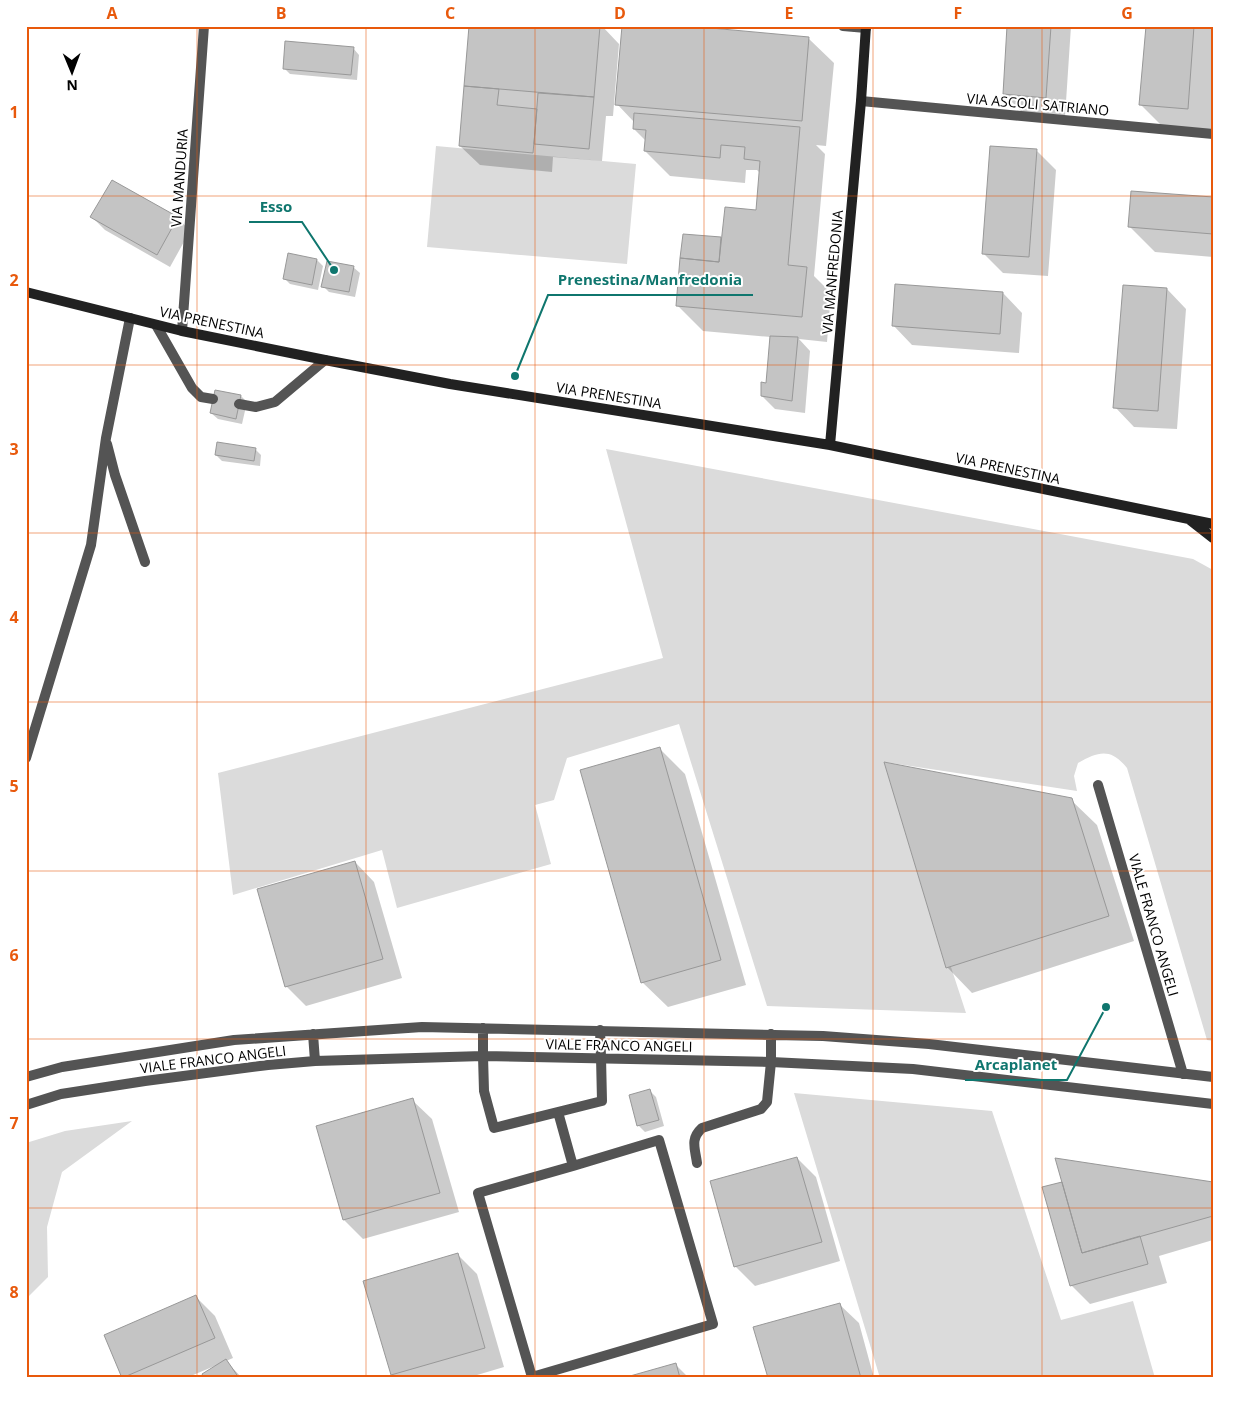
<svg xmlns="http://www.w3.org/2000/svg" width="1239" height="1404" font-family="'Open Sans',sans-serif">
<style>
.green{fill:#dbdbdb}
.shadow{fill:#0003}
.building{fill:#c4c4c4;stroke:#989898}
.lines{fill:none;stroke-linecap:round;stroke-linejoin:round}
.lane{stroke:#545454;stroke-width:10}
.street{stroke:#545454;stroke-width:10}
.secondary{stroke:#212121;stroke-width:10}
.grid{fill:none;stroke:#e8590c;stroke-width:1;stroke-opacity:0.55}
.labels{text-anchor:middle;dominant-baseline:central;stroke-width:4;stroke-linejoin:round;paint-order:stroke}
.street-label{font-size:14px;fill:#000;stroke:#fff}
.leader{fill:none;stroke:#0f766e;stroke-width:2}
.callout-dot{fill:#0f766e;stroke:#fff;stroke-width:2}
.callout-label{font-size:15px;text-anchor:middle;font-weight:bold;fill:#0f766e;stroke:#fff;stroke-width:4;stroke-linejoin:round;paint-order:stroke}
.neatline{fill:none;stroke:#e8590c;stroke-width:2}
.grid-label{font-size:16px;text-anchor:middle;font-weight:bold;fill:#e8590c}
</style>
<rect width="100%" height="100%" fill="#fff"/>
<path class="green" d="M436,146L636,164L627,264L427,247Z
M606,449L1193,559L1213,570V1041L1207,1040L1127,768C1111,748 1099,751 1078,763L1074,776L1077,791L884,762L966,1013L767,1006L679,724L567,758L554,800L535,805L551,864L397,908L382,850L233,895L218,773L663,658Z
M794,1093L992,1111L1061,1320L1133,1301L1155,1378H880Z
M132,1121L62,1172L47,1227L48,1277L26,1299V1143L65,1131Z"/>
<path class="shadow" d="M471,26H602L619,44L613,116H606L602,161L553,157L552,172L480,165L460,146Z
M1008,26H1071L1065,117L1023,113L1004,94Z
M1147,26H1213V134L1166,130L1141,105Z
M808,38L834,63L826,146L816,145L825,154L814,276L831,293L827,342L799,339L810,351L805,413L775,409L762,396L767,384L771,337L703,331L677,305L721,238L723,241L757,211L761,174L757,170H746L745,183L670,176L645,151L646,141L634,129V122L617,104Z
M353,48L359,55L357,80L290,74L284,68Z
M1037,151L1056,170L1048,276L1003,273L983,253Z
M1213,199V257L1155,252L1130,227Z
M92,217L178,218L190,231L170,267L105,230Z
M317,260L323,266L318,290L290,284L284,278Z
M353,267L360,273L355,297L329,292L323,286Z
M1167,289L1186,309L1177,429L1134,427L1115,407Z
M1003,293L1022,313L1019,353L912,345L893,325Z
M216,391L241,396L247,402L242,424L218,419L211,413Z
M255,449L261,455L260,466L222,461L216,455Z
M660,749L685,774L746,985L668,1007L642,982Z
M1071,800L1097,825L1134,941L972,993L947,967Z
M355,862L374,882L402,978L306,1006L286,986Z
M650,1091L656,1097L664,1126L645,1132L638,1125Z
M412,1100L432,1119L459,1212L363,1239L344,1220Z
M797,1158L816,1177L840,1261L755,1286L735,1266Z
M1213,1184V1240L1159,1256L1167,1283L1090,1304L1071,1285Z
M458,1255L477,1274L504,1367L467,1378H395L392,1374Z
M196,1297L215,1316L233,1358L226,1361L242,1378H206L218,1366L217,1365L186,1378H124Z
M839,1304L859,1323L874,1378H769Z
M675,1364L689,1378H628Z"/>
<path class="building" d="M469,26H600L594,97L464,86Z
M622,26H689L809,37L802,121L615,105Z
M1007,26H1051L1046,98L1003,94Z
M1146,26H1194L1188,109L1139,105Z
M285,41L354,47L351,75L283,69Z
M464,86L499,89L497,105L537,109L533,153L459,146Z
M538,93L594,97L589,149L534,144Z
M634,113L800,127L788,265L807,267L802,317L676,306L680,258L719,262L725,207L756,210L760,161L744,159L745,147L721,145L720,158L644,151L646,130L633,129Z
M990,146L1037,149L1029,257L982,254Z
M112,180L178,217L157,255L90,217Z
M1131,191L1213,197V234L1128,227Z
M683,234L721,237L719,262L680,258Z
M288,253L317,259L312,285L283,279Z
M327,261L354,266L349,292L321,287Z
M895,284L1003,292L1000,334L892,326Z
M1123,285L1167,288L1158,411L1113,408Z
M770,336L798,337L792,401L761,396V382L766,383Z
M215,390L241,395L236,419L210,413Z
M217,442L256,448L254,461L215,455Z
M660,747L721,960L641,983L580,770Z
M884,762L1072,798L1109,916L946,968Z
M355,861L383,959L285,987L257,889Z
M650,1089L659,1120L637,1126L629,1095Z
M413,1098L440,1193L343,1220L316,1126Z
M797,1157L822,1242L734,1267L710,1181Z
M1055,1158L1213,1182V1216L1082,1253Z
M1062,1182L1082,1253L1140,1236L1148,1264L1070,1286L1042,1187Z
M458,1253L485,1348L391,1375L363,1281Z
M196,1295L215,1338L122,1378L104,1335Z
M840,1303L861,1378H768L753,1327Z
M226,1359L239,1378H204L202,1374Z
M676,1363L680,1378H623Z"/>
<g class="lines">
<path class="lane" d="M156,325L192,388L201,397L213,399
M239,404L256,407L275,402L325,360
M107,444L115,475L145,562
M26,758L91,545L106,438L130,318
M483,1056L484,1091L494,1128L602,1101L601,1057
M558,1112L573,1166L659,1140L713,1324L532,1377L478,1193L573,1166
M697,1163C695,1148 690,1139 702,1128L761,1109L767,1102L771,1062"/>
<path class="street" d="M843,26L866,28
M861,101L1213,134
M182,331L204,26
M1098,785L1183,1074
M600,1030L601,1057
M313,1034L315,1061
M771,1034V1062
M483,1056V1028
M26,1077L62,1067L234,1040L422,1027L823,1036L929,1044L1213,1077
M26,1105L61,1094L145,1081L268,1065L315,1061L483,1056L771,1062L913,1069L1213,1104"/>
<path class="secondary" d="M26,292L182,331L325,360L450,384L830,445L1213,524
M830,445L861,101L866,26
M1190,520L1213,538"/>
</g>
<path class="grid" d="M197,26V1378M366,26V1378M535,26V1378M704,26V1378M873,26V1378M1042,26V1378M26,196H1213M26,365H1213M26,533H1213M26,702H1213M26,871H1213M26,1039H1213M26,1208H1213"/>
<g class="labels">
<g class="street-label">
<text transform="translate(1038 104) rotate(5)">VIA ASCOLI SATRIANO</text>
<text transform="translate(179 178) rotate(-86)">VIA MANDURIA</text>
<text transform="translate(832 272) rotate(-85)">VIA MANFREDONIA</text>
<text transform="translate(212 322) rotate(12)">VIA PRENESTINA</text>
<text transform="translate(609 395) rotate(9)">VIA PRENESTINA</text>
<text transform="translate(1008 468) rotate(12)">VIA PRENESTINA</text>
<text transform="translate(1154 925) rotate(74)">VIALE FRANCO ANGELI</text>
<text transform="translate(619 1045) rotate(1)">VIALE FRANCO ANGELI</text>
<text transform="translate(213 1059) rotate(-7)">VIALE FRANCO ANGELI</text>
</g>
</g>
<path class="leader" d="M334 270L302 222H249M515 376L548 295H753M1106 1007L1067 1080H965"/>
<g class="callout-dot">
<circle cx="334" cy="270" r="5"/>
<circle cx="515" cy="376" r="5"/>
<circle cx="1106" cy="1007" r="5"/>
</g>
<g class="callout-label">
<text x="276" y="212">Esso</text>
<text x="650" y="285">Prenestina/Manfredonia</text>
<text x="1016" y="1070">Arcaplanet</text>
</g>
<rect width="1239" height="1404" fill="none" stroke="#ffffff" stroke-width="55"/>
<g transform="translate(72 72) rotate(179)" stroke="#ffffff" stroke-width="4" paint-order="stroke">
<path d="M0-4L9 19L0 12L-9 19Z" fill="#000000"/>
<text y="-8" font-size="14" font-weight="bold" text-anchor="middle" fill="#000000">N</text>
</g>
<rect x="28" y="28" width="1184" height="1348" class="neatline"/>
<g class="grid-label">
<text x="112" y="19">A</text>
<text x="281" y="19">B</text>
<text x="450" y="19">C</text>
<text x="620" y="19">D</text>
<text x="789" y="19">E</text>
<text x="958" y="19">F</text>
<text x="1127" y="19">G</text>
<text x="14" y="118">1</text>
<text x="14" y="286">2</text>
<text x="14" y="455">3</text>
<text x="14" y="623">4</text>
<text x="14" y="792">5</text>
<text x="14" y="961">6</text>
<text x="14" y="1129">7</text>
<text x="14" y="1298">8</text>
</g>
</svg>
